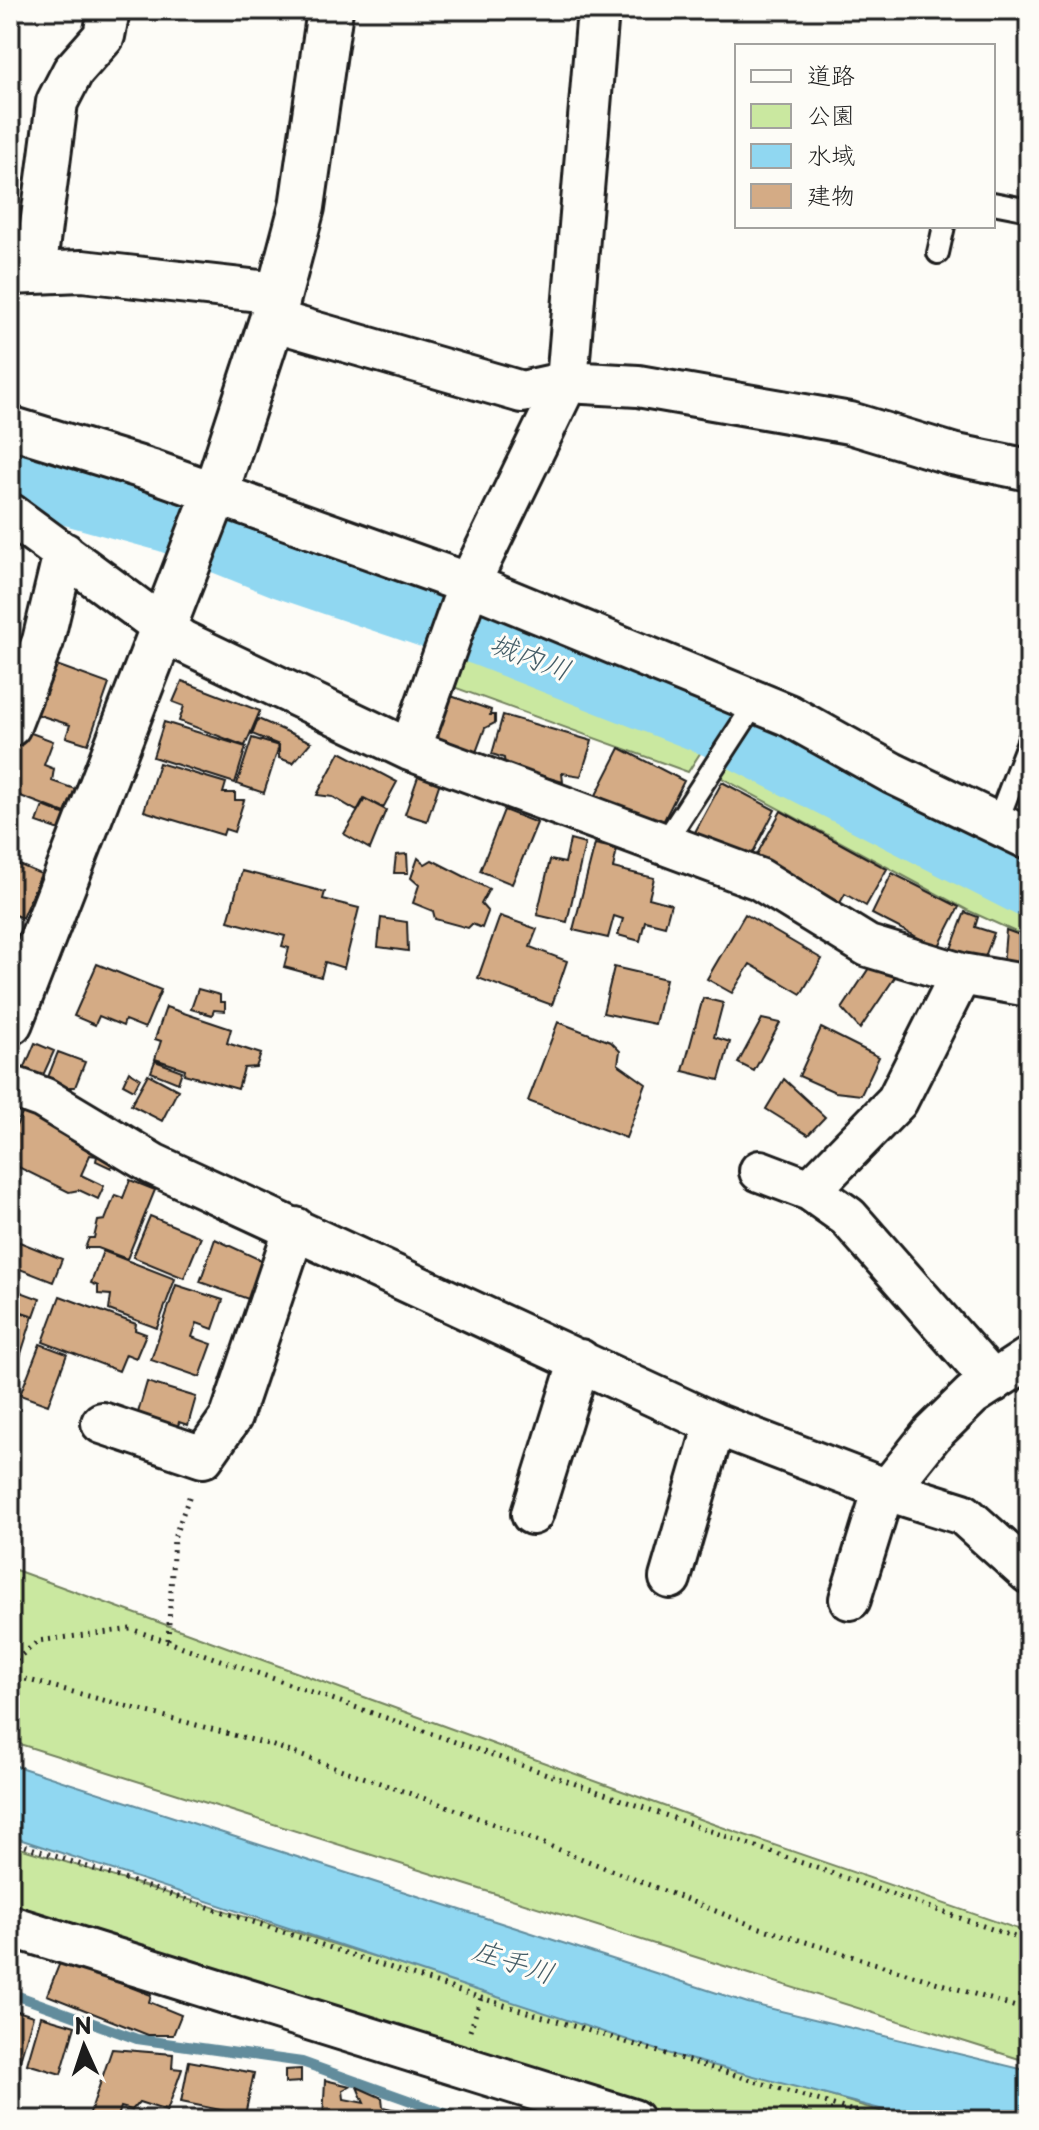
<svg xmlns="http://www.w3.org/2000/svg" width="1039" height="2130" font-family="'Playpen Sans','Klee One',sans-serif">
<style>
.green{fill:#cae8a0;stroke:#73825e;stroke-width:2}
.water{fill:#90d7f1;stroke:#628c9c;stroke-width:2}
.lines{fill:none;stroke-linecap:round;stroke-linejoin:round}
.stream{stroke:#628c9c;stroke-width:10}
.river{stroke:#90d7f1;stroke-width:60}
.building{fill:#d4ab85;stroke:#1c1c1c;stroke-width:2}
.service-casing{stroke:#1c1c1c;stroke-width:26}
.minor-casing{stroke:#1c1c1c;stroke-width:46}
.tertiary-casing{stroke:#1c1c1c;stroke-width:50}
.path{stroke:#1c1c1c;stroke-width:5;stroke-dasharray:2 6;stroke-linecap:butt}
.service{stroke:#fdfcf7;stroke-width:20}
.minor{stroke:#fdfcf7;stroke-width:40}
.tertiary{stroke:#fdfcf7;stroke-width:44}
.labels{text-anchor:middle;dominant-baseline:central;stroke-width:6;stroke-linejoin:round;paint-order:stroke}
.water-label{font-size:28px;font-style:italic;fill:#455d67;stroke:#fdfcf7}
</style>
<rect width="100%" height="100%" fill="#fdfcf7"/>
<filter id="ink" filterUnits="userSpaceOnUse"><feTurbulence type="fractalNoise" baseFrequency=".0125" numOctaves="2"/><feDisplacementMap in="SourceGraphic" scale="16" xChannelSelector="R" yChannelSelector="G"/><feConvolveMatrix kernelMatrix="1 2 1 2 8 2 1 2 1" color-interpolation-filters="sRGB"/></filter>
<g filter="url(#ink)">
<path class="green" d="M461,651L706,744L688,772L448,685Z
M733,757L923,857L1029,906V938L967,910L718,776Z
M10,1568L713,1824L1029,1933V2062L10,1741Z
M10,1845L909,2120H624L10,1939Z"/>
<path class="water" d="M10,1764L748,2003L1029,2071V2120H922L670,2054L10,1836Z"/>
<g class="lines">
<path class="stream" d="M10,1993L137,2039L302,2062L464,2120"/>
<path class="river" d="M10,479L167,522L282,568L482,636L714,727L1029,888"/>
</g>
<path class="building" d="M51,663L109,684L88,744L66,737L70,725L33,713Z
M182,681L260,711L245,746L179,721L184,706L173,702Z
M451,696L491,710L490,715H495V723L485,728L475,755L436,741Z
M503,715L592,741L581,776L562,773L563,782L505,765L504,758L492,754Z
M258,719L311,742L293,763L279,758V745L252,734Z
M164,722L246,747L235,783L153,757Z
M23,730L53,741L44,765L54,769L52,781L75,789L65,813L10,792L14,774L10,772V766Z
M252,738L279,746L264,793L237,784Z
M620,748L684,781L660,828L596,795Z
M340,752L397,782L383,808L364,798L357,811L333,797L317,795Z
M159,763L226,783L223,793H235V800H244L234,832L225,829L223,835L144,811Z
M419,774L440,782L427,821L405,814Z
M722,782L775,810L749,860L695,832Z
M365,799L386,810L370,849L344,834Z
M43,806L66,815L60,830L37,822Z
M504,810L537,823L512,884L480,871Z
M781,811L887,869L866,906L845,894L840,903L756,856Z
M570,840L585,844L567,922L537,915L550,860L565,863Z
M595,844L617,849L613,868L654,878L649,898L671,904L665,926L645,921L640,941L618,935L623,919L614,916L608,938L573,930Z
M10,854L17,857L15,863L41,874L22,918L10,913Z
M407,854L408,873H394L396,855Z
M418,858L425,864L432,860L489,889L481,904L488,912L482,928L472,924L468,928L435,919L433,911L413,903L419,885L411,878Z
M242,871L325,892L323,899L359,908L344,968L325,962L321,977L284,967L289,948L282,946L285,936L228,921Z
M892,873L959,907L938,948L872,914Z
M965,912L978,917L975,927L994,933L980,970L948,957Z
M745,914L822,959L801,994L750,964L732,993L707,979Z
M500,916L537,929L530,947L567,961L552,1005L478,978Z
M381,918L407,922L408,951L378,947Z
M1006,930L1028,938L1018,967L1003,966Z
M873,962L895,977L860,1029L842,1009Z
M97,964L161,990L145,1028L125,1020L123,1026L99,1016L95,1025L74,1016Z
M614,967L666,979L655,1024L603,1013Z
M198,989L220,995V1002H225V1011L214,1010L212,1015L191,1009Z
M703,998L723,1003L714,1037L730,1042L719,1080L683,1071Z
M166,1007L231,1029L227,1043L261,1054L256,1067L244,1068L238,1089L184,1074L185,1069L155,1059L161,1041L155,1039Z
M762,1019L780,1023L754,1071L738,1063Z
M558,1022L611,1042L620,1051L618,1064L646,1084L626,1138L528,1101Z
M821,1028L879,1057L861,1095L835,1092L799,1076Z
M35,1043L54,1051L40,1082L22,1074Z
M58,1052L85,1062L75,1087H69L66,1093L45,1085Z
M155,1061L182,1071L178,1083L151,1072Z
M129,1071L140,1078L134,1090L123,1084Z
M148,1074L178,1090L162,1121L131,1105Z
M784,1079L825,1117L808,1135L766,1109Z
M23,1112L94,1147L92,1152L115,1160L111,1168L96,1161L97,1156L90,1155L81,1175L104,1186L98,1199L79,1190L69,1192L10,1163V1138Z
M130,1180L155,1190L127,1259L98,1248H85L89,1238H94L98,1221L105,1220L115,1195L123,1198Z
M150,1216L201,1237L184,1278L133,1257Z
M215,1239L265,1262L251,1300L200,1282Z
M17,1241L62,1259L53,1282L17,1268L18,1264L10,1261Z
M103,1251L175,1279L157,1328L109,1310L111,1295L98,1294V1286L91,1283Z
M176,1285L223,1300L213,1329L197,1323L192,1337L212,1344L200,1377L151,1360Z
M10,1288L40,1299L34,1316L10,1308Z
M60,1296L136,1324L135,1330L146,1334L136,1358L126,1354L119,1371L43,1342Z
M10,1309L33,1316L12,1382L10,1381Z
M40,1344L67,1354L48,1405L20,1395Z
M147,1382L196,1397L188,1425L179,1422L175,1436L135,1423Z
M61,1960L151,1995L149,2002L181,2015L173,2035H148L47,1995Z
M10,2001L16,2002L14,2010L33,2016L20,2060L10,2057Z
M41,2016L75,2026L61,2074L27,2064Z
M112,2049L173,2054L172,2068L182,2069L167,2111L139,2102L132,2110L121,2107L117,2120L89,2116Z
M189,2061L254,2073L245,2115L181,2102Z
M301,2069V2082L285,2083V2070Z
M325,2080L350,2086L343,2090L344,2099L364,2103L357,2087L382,2098L383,2107L417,2115L415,2120H323Z"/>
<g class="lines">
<g class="service-casing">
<path id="service" d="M993,203L1029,210
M938,253L944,226
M996,825L1029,739
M663,845L756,702"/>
</g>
<g class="minor-casing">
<path id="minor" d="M35,272L57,102L73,71L104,36L109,10
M10,274L82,271L278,293
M272,320L522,392L567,382L638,386L850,423L952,454L1029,470
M10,427L153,471L469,584L788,715L892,773L1029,839
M10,514L182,641L410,750L759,879L868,946L961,974L1029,986
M10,726L43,641L64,553
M410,750L469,584L567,382L598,10
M10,1086L43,1098L153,1164L715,1424L890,1491L963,1514L1029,1573
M760,1171L810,1190L897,1101L961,974
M810,1190L848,1217L993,1382
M102,1423L203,1457L231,1417L295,1228
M532,1514L580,1360
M670,1578L715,1424
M850,1599L881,1498L932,1434L972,1395L1029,1358
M10,1926L633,2120"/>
</g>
<g class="tertiary-casing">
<path id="tertiary" d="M10,1022L215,494L272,320L302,207L330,10"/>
</g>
<path class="path" d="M168,1640L174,1538L191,1492
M10,1665L38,1641L131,1629L1029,1942
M10,1675L271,1745L460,1811L754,1926L1029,2011
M10,1841L481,1998L883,2120
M470,2031L481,1998"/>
<use href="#service" class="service"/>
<use href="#minor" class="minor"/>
<use href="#tertiary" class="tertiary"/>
</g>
</g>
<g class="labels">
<g class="water-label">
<text transform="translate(531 655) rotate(21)">城内川</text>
<text transform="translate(514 1960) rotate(18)">庄手川</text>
</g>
</g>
<rect width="1039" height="2130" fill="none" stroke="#fdfcf7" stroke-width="40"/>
<rect x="20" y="20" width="999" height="2090" fill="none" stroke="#1c1c1c" stroke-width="3" filter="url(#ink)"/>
<rect x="735" y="44" width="260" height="184" fill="#fdfcf7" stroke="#a3a29f" stroke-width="2"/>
<rect x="751" y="70" width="40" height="12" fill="#fdfcf7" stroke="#a3a29f" stroke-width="2"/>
<text x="807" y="84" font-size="24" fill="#1c1c1c">道路</text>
<rect x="751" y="104" width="40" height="24" fill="#cae8a0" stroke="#a3a29f" stroke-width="2"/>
<text x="807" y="124" font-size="24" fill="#1c1c1c">公園</text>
<rect x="751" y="144" width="40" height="24" fill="#90d7f1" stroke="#a3a29f" stroke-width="2"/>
<text x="807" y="164" font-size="24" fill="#1c1c1c">水域</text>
<rect x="751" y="184" width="40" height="24" fill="#d4ab85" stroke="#a3a29f" stroke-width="2"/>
<text x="807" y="204" font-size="24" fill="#1c1c1c">建物</text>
<g transform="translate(84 2046) rotate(357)" stroke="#fdfcf7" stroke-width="6" paint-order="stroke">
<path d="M0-6L14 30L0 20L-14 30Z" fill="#1c1c1c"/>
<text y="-12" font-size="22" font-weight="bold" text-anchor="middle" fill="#1c1c1c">N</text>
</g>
</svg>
